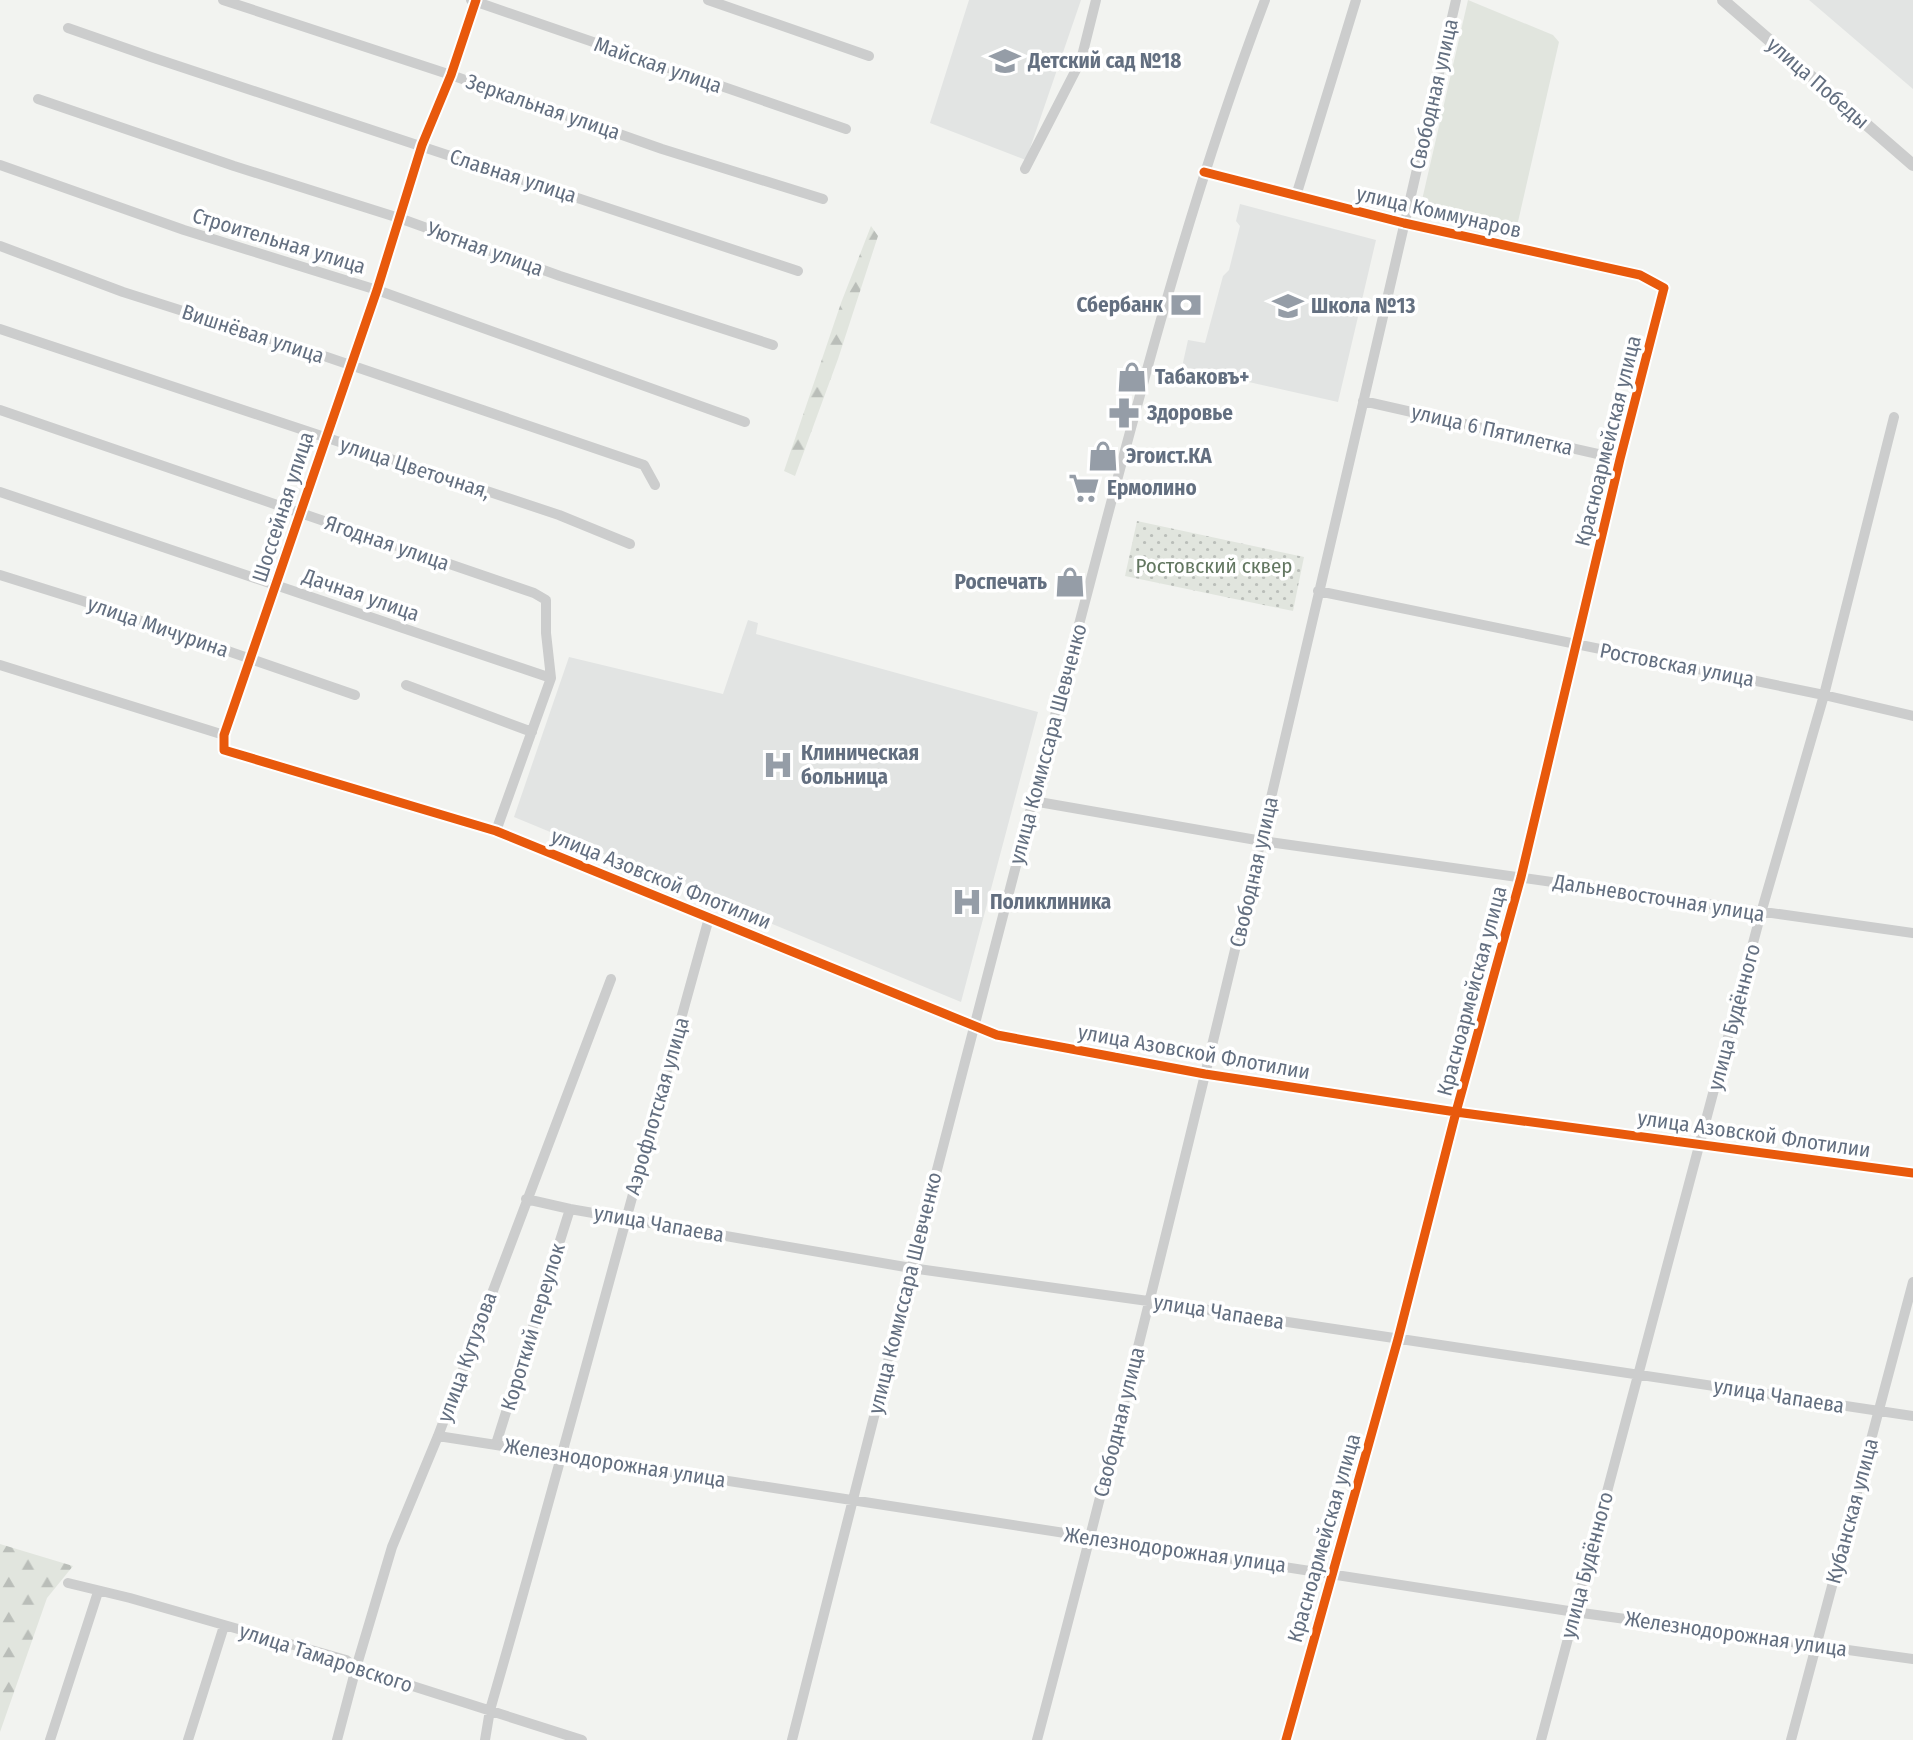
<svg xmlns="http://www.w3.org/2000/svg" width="1913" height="1740" font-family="'Fira Sans Condensed',sans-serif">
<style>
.built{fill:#e2e4e3}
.green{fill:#e1e5de}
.forest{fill:url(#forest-firs)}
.park{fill:url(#park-dots)}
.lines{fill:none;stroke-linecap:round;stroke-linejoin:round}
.minor{stroke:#cccdcd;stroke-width:10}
.tertiary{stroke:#cccdcd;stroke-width:12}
.cycleway-casing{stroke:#fff;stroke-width:13}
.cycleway{stroke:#e8590c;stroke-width:9}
.labels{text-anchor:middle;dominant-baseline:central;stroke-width:7;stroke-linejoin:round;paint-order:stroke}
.poi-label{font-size:21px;font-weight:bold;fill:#636f80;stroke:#fff;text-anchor:start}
.street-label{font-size:21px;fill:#636f80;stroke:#fff}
.park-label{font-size:21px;fill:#637761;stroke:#fff}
</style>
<defs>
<pattern id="forest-firs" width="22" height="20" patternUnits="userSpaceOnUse" patternTransform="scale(1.75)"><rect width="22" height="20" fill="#e1e5de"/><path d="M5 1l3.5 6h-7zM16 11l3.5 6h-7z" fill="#babeb9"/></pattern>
<pattern id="park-dots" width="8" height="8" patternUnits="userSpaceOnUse" patternTransform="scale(1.75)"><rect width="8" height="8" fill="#e1e5de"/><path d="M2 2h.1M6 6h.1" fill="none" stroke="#babeb9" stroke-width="1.8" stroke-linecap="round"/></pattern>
</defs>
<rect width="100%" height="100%" fill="#f2f3f0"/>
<path class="built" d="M969,0H1081L1026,160L930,123Z
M1809,0H1913V89Z
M1240,204L1376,240L1338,402L1182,367L1188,340L1205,343L1223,276L1229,270L1240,226L1236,221Z
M748,620L758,623L756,634L1038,712L961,1002L514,817L569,657L723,694Z"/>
<path class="green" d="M1468,0L1553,35L1559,42L1515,235L1419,213Z"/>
<path class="forest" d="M871,226L878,236L838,359L795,476L784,471L841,303Z
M0,1544L73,1566L47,1598L0,1732Z"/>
<path class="park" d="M1137,521L1304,557L1293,611L1125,576Z"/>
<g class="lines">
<path class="minor" d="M223,0L451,75L662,149L823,199
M471,0L846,129
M476,0L451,75L422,145L377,290L224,735V750L496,831L997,1035L1205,1074L1456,1112L1913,1173
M708,0L869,56
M68,28L151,57L798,271
M38,99L234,166L399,218L560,276L773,345
M0,165L184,230L377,290L745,422
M1025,169L1081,60L1096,0
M1204,172L1404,223L1640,275L1664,288L1620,459L1521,877L1456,1112L1398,1339L1286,1740
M1296,196L1356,0
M0,246L123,292L321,355L644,465L655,485
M0,329L559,515L630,544
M1363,401L1620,459
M0,410L534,593L546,600V633L551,678L496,831
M0,492L551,678
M0,575L83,601L355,695
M1318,591L1824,695L1913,716
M0,665L224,735
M406,685L532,732
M1033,801L1262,841L1913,933
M526,1199L570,1209L911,1268L1148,1301L1913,1416
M438,1436L1575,1612L1913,1659
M496,1444L570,1209
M68,1583L130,1598L346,1660L356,1668L582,1740
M50,1740L98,1592
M188,1740L224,1626
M337,1740L356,1668L392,1547L438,1436L611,979
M485,1740L490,1710C566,1447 635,1182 709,918
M792,1740C879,1394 967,1049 1058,704C1121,468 1178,229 1265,0
M1037,1740C1190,1163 1322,581 1456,0
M1541,1740L1761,913L1824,695L1894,417
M1791,1740L1913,1282"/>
<path class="tertiary" d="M1723,0L1913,165"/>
<g class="cycleway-casing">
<path id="cycleway" d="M476,0L451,75L422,145L377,290L224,735V750L496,831L997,1035L1205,1074L1456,1112L1913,1173
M1204,172L1404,223L1640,275L1664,288L1620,459L1521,877L1456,1112L1398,1339L1286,1740"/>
</g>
<use href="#cycleway" class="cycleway"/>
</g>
<defs>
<g id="school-bare" transform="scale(2.415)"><path d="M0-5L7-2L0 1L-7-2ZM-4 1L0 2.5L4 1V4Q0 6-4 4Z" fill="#959da7" stroke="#fff" stroke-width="2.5" paint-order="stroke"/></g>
<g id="bank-bare" transform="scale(2.415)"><path d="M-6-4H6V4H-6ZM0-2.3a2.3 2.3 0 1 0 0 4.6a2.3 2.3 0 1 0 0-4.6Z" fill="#959da7" stroke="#fff" stroke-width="2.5" paint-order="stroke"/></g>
<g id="shop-bare" transform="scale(2.415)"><path d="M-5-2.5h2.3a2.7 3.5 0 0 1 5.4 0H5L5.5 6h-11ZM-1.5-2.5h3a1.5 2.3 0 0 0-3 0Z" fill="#959da7" stroke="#fff" stroke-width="2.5" paint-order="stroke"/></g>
<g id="pharmacy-bare" transform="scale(2.415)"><path d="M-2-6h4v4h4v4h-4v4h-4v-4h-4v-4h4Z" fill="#959da7" stroke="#fff" stroke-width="2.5" paint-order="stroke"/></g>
<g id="supermarket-bare" transform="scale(2.415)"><path d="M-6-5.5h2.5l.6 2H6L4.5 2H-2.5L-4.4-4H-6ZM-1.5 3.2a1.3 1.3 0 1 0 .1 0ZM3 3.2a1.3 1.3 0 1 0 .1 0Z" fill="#959da7" stroke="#fff" stroke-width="2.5" paint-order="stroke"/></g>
<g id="hospital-bare" transform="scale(2.415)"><path d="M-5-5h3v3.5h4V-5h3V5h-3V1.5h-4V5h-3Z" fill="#959da7" stroke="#fff" stroke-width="2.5" paint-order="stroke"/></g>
</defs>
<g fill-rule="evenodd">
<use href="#school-bare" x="1005" y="61"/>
<use href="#bank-bare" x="1186" y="305"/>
<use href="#school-bare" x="1288" y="306"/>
<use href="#shop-bare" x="1132" y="377"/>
<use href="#pharmacy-bare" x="1124" y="413"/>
<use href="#shop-bare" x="1103" y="456"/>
<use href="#supermarket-bare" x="1084" y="488"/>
<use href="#shop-bare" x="1070" y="582"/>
<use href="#hospital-bare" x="778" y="765"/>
<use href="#hospital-bare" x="967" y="902"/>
</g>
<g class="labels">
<g class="poi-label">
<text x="1028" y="61">Детский сад №18</text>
<text x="1163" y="305" text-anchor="end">Сбербанк</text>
<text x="1311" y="306">Школа №13</text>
<text x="1155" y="377">Табаковъ+</text>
<text x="1147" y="413">Здоровье</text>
<text x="1126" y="456">Эгоист.КА</text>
<text x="1107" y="488">Ермолино</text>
<text x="1047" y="582" text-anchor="end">Роспечать</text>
<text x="801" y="753">Клиническая<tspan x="801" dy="24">больница</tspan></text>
<text x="990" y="902">Поликлиника</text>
</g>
<g class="street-label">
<text transform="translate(658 65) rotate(19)">Майская улица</text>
<text transform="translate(1818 83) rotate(41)">улица Победы</text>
<text transform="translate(1434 94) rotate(-77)">Свободная улица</text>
<text transform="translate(543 107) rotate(19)">Зеркальная улица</text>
<text transform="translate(513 176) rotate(18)">Славная улица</text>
<text transform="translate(1439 212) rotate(13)">улица Коммунаров</text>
<text transform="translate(279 241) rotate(17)">Строительная улица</text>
<text transform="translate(485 249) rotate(20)">Уютная улица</text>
<text transform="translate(253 334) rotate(18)">Вишнёвая улица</text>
<text transform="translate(1492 430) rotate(13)">улица 6 Пятилетка</text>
<text transform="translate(1608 441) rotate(-76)">Красноармейская улица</text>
<text transform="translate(415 468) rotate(18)">улица Цветочная,</text>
<text transform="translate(283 507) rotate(-72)">Шоссейная улица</text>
<text transform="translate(387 543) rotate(19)">Ягодная улица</text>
<text transform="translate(361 595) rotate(19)">Дачная улица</text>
<text transform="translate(158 627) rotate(19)">улица Мичурина</text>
<text transform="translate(1677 665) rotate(11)">Ростовская улица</text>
<text transform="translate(1048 744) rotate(-75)">улица Комиссара Шевченко</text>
<text transform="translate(1254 872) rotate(-77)">Свободная улица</text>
<text transform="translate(661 879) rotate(22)">улица Азовской Флотилии</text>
<text transform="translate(1659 898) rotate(9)">Дальневосточная улица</text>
<text transform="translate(1472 991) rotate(-75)">Красноармейская улица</text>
<text transform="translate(1734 1017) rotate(-75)">улица Будённого</text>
<text transform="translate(1194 1052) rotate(10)">улица Азовской Флотилии</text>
<text transform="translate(657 1106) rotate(-74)">Аэрофлотская улица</text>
<text transform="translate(1754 1134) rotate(8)">улица Азовской Флотилии</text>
<text transform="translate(659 1224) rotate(10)">улица Чапаева</text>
<text transform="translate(905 1293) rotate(-76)">улица Комиссара Шевченко</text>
<text transform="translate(1219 1312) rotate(9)">улица Чапаева</text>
<text transform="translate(533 1327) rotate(-73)">Короткий переулок</text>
<text transform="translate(467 1357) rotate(-70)">улица Кутузова</text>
<text transform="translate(1779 1396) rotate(9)">улица Чапаева</text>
<text transform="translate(1119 1422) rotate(-76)">Свободная улица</text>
<text transform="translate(615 1463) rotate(9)">Железнодорожная улица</text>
<text transform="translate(1852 1511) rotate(-75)">Кубанская улица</text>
<text transform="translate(1324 1538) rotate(-74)">Красноармейская улица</text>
<text transform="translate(1175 1550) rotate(8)">Железнодорожная улица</text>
<text transform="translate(1587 1565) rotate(-75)">улица Будённого</text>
<text transform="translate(1736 1634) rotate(8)">Железнодорожная улица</text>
<text transform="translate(326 1658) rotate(18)">улица Тамаровского</text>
</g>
<g class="park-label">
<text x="1214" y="566">Ростовский сквер</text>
</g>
</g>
</svg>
